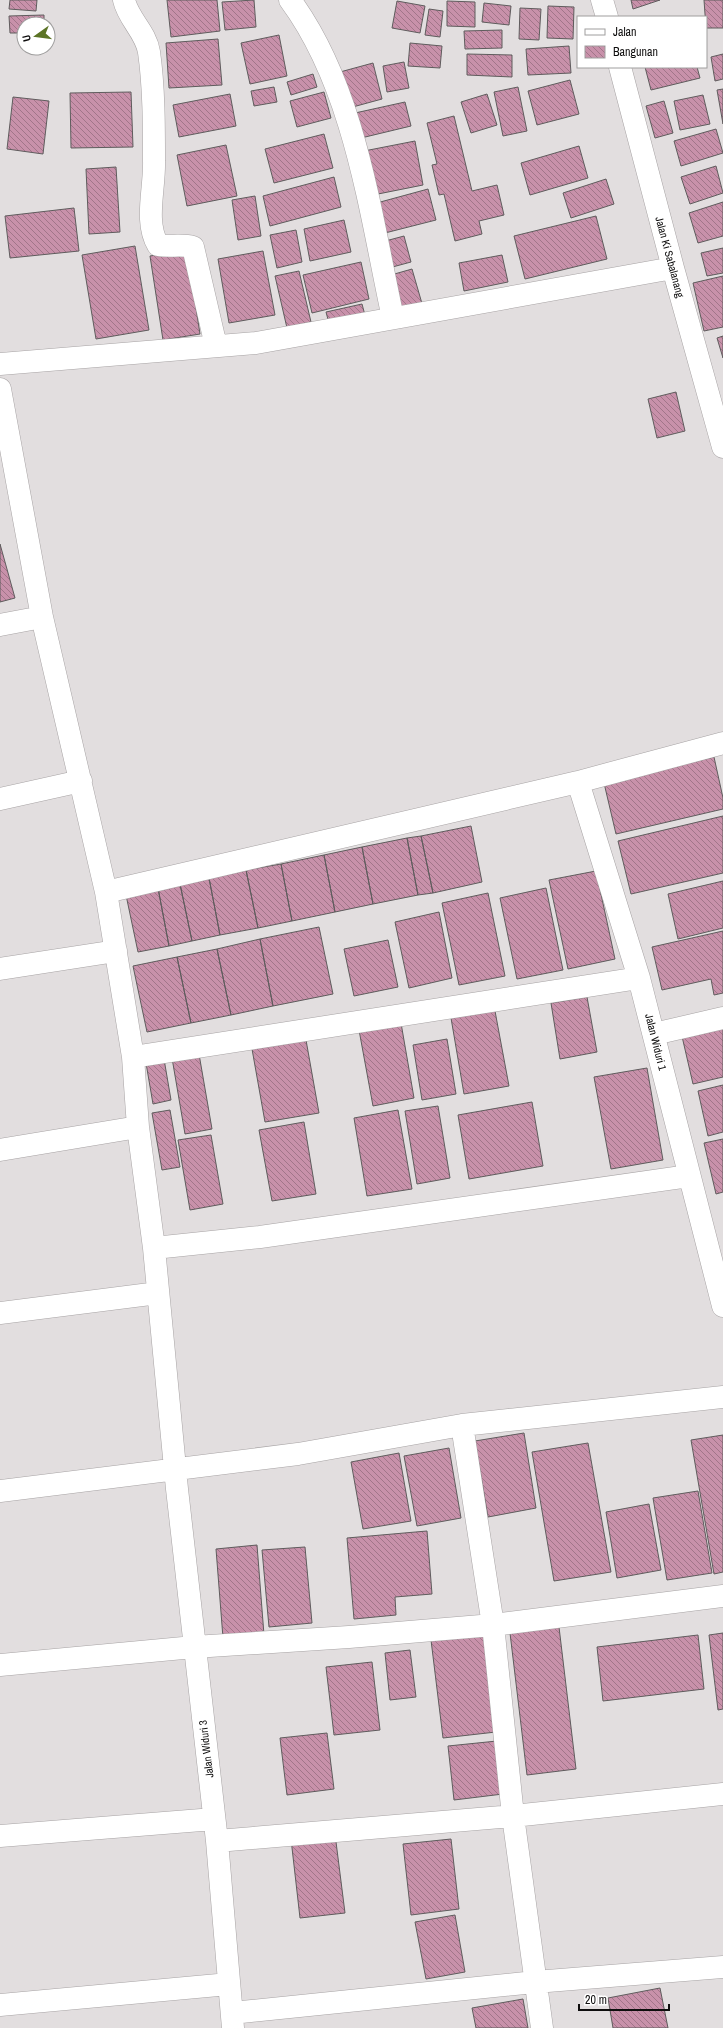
<svg xmlns="http://www.w3.org/2000/svg" width="723" height="2028" font-family="'Archivo Narrow',sans-serif">
<style>
.building{fill:url(#building-back-hatch);stroke:#5f5c5d}
.lines{fill:none;stroke-linecap:round;stroke-linejoin:round}
.minor-casing{stroke:#a7a3a4;stroke-width:23}
.minor{stroke:#fff;stroke-width:22}
.labels{text-anchor:middle;dominant-baseline:central;stroke-width:4;stroke-linejoin:round;paint-order:stroke}
.street-label{font-size:11px;fill:#0e0d0d;stroke:#fff}
</style>
<defs>
<pattern id="building-back-hatch" width="6" height="6" patternUnits="userSpaceOnUse"><rect width="6" height="6" fill="#c891aa"/><path d="M-1 5l2 2M0 0l6 6M5-1l2 2" fill="none" stroke="#a17589"/></pattern>
</defs>
<rect width="100%" height="100%" fill="#e2dedf"/>
<path class="building" d="M10,0H37L36,11L9,9Z
M167,0H217L220,31L171,37Z
M254,0L256,27L225,30L222,2Z
M631,0H660L633,9Z
M704,0H723V28H706Z
M397,1L425,6L420,33L392,28Z
M447,1L475,2V27L447,26Z
M484,3L511,6L509,25L482,22Z
M548,6L574,7L573,39L547,38Z
M520,8L541,9L539,40L519,39Z
M429,9L443,11L440,37L425,35Z
M44,15V24H24V33H10L9,16Z
M502,30V48L465,49L464,31Z
M279,35L287,76L250,84L241,43Z
M218,39L222,85L169,88L166,43Z
M410,43L442,46L440,68L408,66Z
M569,46L571,73L528,75L526,49Z
M467,54L512,55V77L467,75Z
M723,54V79L715,81L711,57Z
M404,62L409,88L387,92L383,66Z
M373,63L382,99L349,108L340,72Z
M645,67H697L700,78L651,90Z
M313,74L317,87L291,95L287,82Z
M570,80L579,114L537,125L528,91Z
M274,87L277,102L254,106L251,91Z
M518,87L527,131L503,136L494,92Z
M723,89V124L717,90Z
M131,92L133,147L71,148L70,93Z
M324,92L331,118L297,127L290,101Z
M230,94L236,126L179,137L173,105Z
M487,94L497,125L471,133L461,102Z
M703,95L710,124L680,130L674,101Z
M13,97L49,101L43,154L7,149Z
M664,101L673,133L655,138L646,106Z
M405,102L411,126L361,138L355,113Z
M454,116L472,191L497,185L504,215L479,221L482,234L455,241L444,194L439,195L432,165L437,164L427,123Z
M716,129L723,153L681,166L674,141Z
M324,134L333,168L274,183L265,149Z
M415,141L423,185L373,195L364,151Z
M226,145L237,196L187,206L177,155Z
M579,146L588,178L530,195L521,163Z
M716,166L723,193L690,204L681,177Z
M116,167L120,232L89,234L86,169Z
M334,177L341,207L270,226L263,196Z
M606,179L614,204L571,218L563,193Z
M428,189L436,220L381,234L373,204Z
M255,196L261,236L238,240L232,200Z
M723,202V236L698,243L689,213Z
M74,208L79,251L10,258L5,216Z
M596,216L607,259L525,279L514,236Z
M344,220L351,252L310,261L304,229Z
M296,230L302,262L277,268L270,235Z
M404,236L411,262L385,269L378,243Z
M135,246L149,330L96,339L82,255Z
M723,248V273L707,276L701,253Z
M187,250L200,334L163,340L150,256Z
M263,251L275,315L229,323L218,259Z
M502,255L508,282L464,291L459,263Z
M361,262L369,299L312,313L303,275Z
M412,269L423,307L402,313L391,275Z
M299,271L311,322L287,328L275,276Z
M723,276V327L704,331L693,283Z
M362,304L366,319L330,327L326,312Z
M723,336V358L717,338Z
M676,392L685,431L657,438L648,399Z
M0,544L15,598L0,602Z
M714,757L723,798V809L616,834L604,783Z
M723,816V873L631,894L618,841Z
M471,826L482,882L433,893L421,836Z
M421,836L433,893L418,895L407,838Z
M407,838L418,895L373,904L362,847Z
M362,847L373,904L335,912L324,855Z
M324,855L335,912L292,921L281,864Z
M281,864L292,921L258,928L246,870Z
M246,870L258,928L220,935L209,878Z
M596,871L615,959L568,969L549,880Z
M209,878L220,935L192,941L180,884Z
M723,881V928L678,939L668,894Z
M180,884L192,941L169,946L158,888Z
M158,888L169,946L138,952L126,895Z
M546,888L563,970L517,979L500,898Z
M488,893L505,976L459,985L442,903Z
M439,912L452,978L409,988L395,922Z
M319,927L333,994L273,1006L260,939Z
M723,931V993L714,995L711,979L662,990L652,947Z
M260,939L273,1006L231,1015L217,949Z
M388,940L398,987L354,996L344,949Z
M217,949L231,1015L191,1023L177,957Z
M177,957L191,1023L147,1032L133,966Z
M587,997L597,1052L560,1059L551,1003Z
M495,1011L509,1086L464,1094L451,1018Z
M723,1022V1077L693,1084L681,1032Z
M401,1023L414,1098L373,1106L359,1030Z
M447,1039L456,1094L422,1100L413,1045Z
M306,1040L319,1113L265,1122L252,1049Z
M199,1054L212,1129L185,1134L172,1058Z
M164,1059L171,1100L153,1104L146,1063Z
M647,1068L663,1160L611,1169L594,1077Z
M723,1085V1132L708,1136L698,1091Z
M532,1102L543,1166L469,1179L458,1115Z
M438,1106L450,1178L417,1184L405,1111Z
M170,1110L180,1167L162,1170L152,1113Z
M398,1110L412,1189L367,1196L354,1118Z
M304,1122L316,1194L272,1201L259,1130Z
M211,1135L223,1204L190,1210L178,1140Z
M723,1139V1192L716,1194L704,1143Z
M524,1433L536,1508L488,1517L475,1441Z
M723,1435V1572L714,1574L691,1440Z
M588,1443L611,1572L554,1581L532,1452Z
M449,1448L461,1518L417,1526L404,1456Z
M399,1453L411,1521L363,1529L351,1462Z
M698,1491L712,1573L667,1580L653,1498Z
M649,1504L661,1570L617,1578L606,1512Z
M427,1531L432,1594L395,1597L396,1615L354,1619L347,1538Z
M257,1545L264,1635L223,1638L216,1549Z
M305,1547L312,1623L269,1627L262,1550Z
M559,1627L576,1769L527,1775L510,1633Z
M485,1633L496,1732L443,1738L431,1640Z
M723,1633V1709L718,1710L709,1635Z
M698,1635L704,1689L603,1701L597,1647Z
M410,1650L416,1697L390,1700L385,1653Z
M372,1662L380,1730L334,1735L326,1667Z
M327,1733L334,1789L287,1795L280,1738Z
M497,1741L503,1794L454,1800L448,1746Z
M335,1834L345,1913L300,1918L291,1839Z
M451,1839L459,1909L411,1915L403,1844Z
M455,1915L465,1972L426,1979L415,1922Z
M660,1988L668,2028H613L608,1998Z
M523,1999L528,2028H476L472,2008Z"/>
<g class="lines">
<g class="minor-casing">
<path id="minor" d="M124,0C128,19 146,32 149,52C154,87 154,126 154,161C155,188 144,222 158,245C170,247 182,244 193,247L216,346
M290,0C355,88 370,213 393,318
M602,0L607,17
M620,67L673,268L723,447
M0,364L256,343L673,268
M0,389L42,617L106,892L133,1057L138,1127L154,1248L177,1489L217,1841L233,2028
M0,625L42,617
M578,782L639,978L723,1306
M0,799L81,781
M106,892L578,782L723,743
M0,969L116,951
M654,1034L723,1018
M133,1057L639,978
M0,1150L138,1127
M154,1248L260,1237L689,1176
M0,1313L158,1293
M462,1425L493,1625L513,1816L542,2028
M0,1491L298,1454L462,1425L723,1397
M0,1665L194,1647L349,1637L493,1625L723,1596
M0,1836L214,1819
M217,1841L513,1816L723,1794
M0,2005L229,1984
M232,2013L535,1982L723,1967"/>
</g>
<use href="#minor" class="minor"/>
</g>
<g class="labels">
<g class="street-label">
<text transform="translate(670 257) rotate(75)">Jalan Ki Sabalanang</text>
<text transform="translate(656 1042) rotate(76)">Jalan Widuri 1</text>
<text transform="translate(206 1749) rotate(-97)">Jalan Widuri 3</text>
</g>
</g>
<rect x="577" y="16" width="130" height="52" fill="#ffffff" stroke="#9f9e9e"/>
<rect x="585" y="29" width="20" height="6" fill="#ffffff" stroke="#9f9e9e"/>
<text x="613" y="36" font-size="12" fill="#0e0d0d">Jalan</text>
<rect x="585" y="46" width="20" height="12" fill="url(#building-back-hatch)" stroke="#9f9e9e"/>
<text x="613" y="56" font-size="12" fill="#0e0d0d">Bangunan</text>
<g transform="translate(36 36) rotate(256)"><circle r="19" fill="#ffffff" stroke="#9f9e9e"/>
<path d="M0-3L7 15L0 10L-7 15Z" fill="#5c7426"/>
<text y="-6" font-size="11" font-weight="bold" text-anchor="middle" fill="#0e0d0d">U</text>
</g>
<path d="M579 2004v6h90v-6" fill="none" stroke="#0e0d0d" stroke-width="2"/>
<text x="585" y="2004" font-size="12" fill="#0e0d0d" stroke="#ffffff" stroke-width="3" paint-order="stroke">20 m</text>
</svg>
